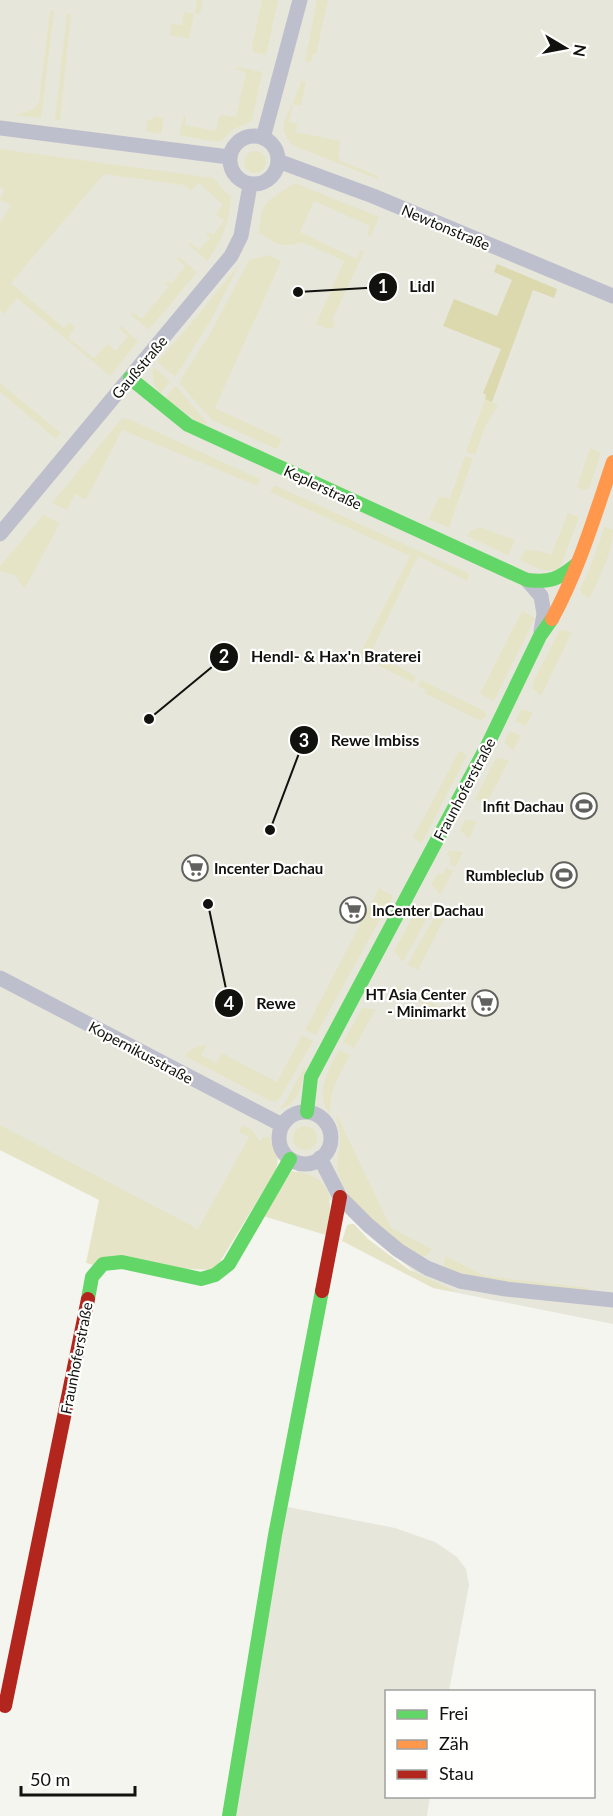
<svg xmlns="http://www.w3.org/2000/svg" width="613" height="1816" font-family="Lato,sans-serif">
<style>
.built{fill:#e7e6db}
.green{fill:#e6e4c6}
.forest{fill:#dcd9af}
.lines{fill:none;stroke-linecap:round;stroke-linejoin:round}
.street{stroke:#bebfcc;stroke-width:15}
.fast{stroke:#63d668;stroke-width:14}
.slow{stroke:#ff974d;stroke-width:14}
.jam{stroke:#b3261e;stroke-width:14}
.labels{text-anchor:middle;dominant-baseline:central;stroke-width:4.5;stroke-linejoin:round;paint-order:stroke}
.street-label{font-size:15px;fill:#11110e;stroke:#fffffe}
.poi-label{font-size:15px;font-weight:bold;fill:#11110e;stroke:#fffffe;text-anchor:end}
.leader{fill:none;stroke:#11110e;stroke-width:2}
.callout-dot{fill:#11110e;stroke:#fffffe;stroke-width:2}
.mark-label{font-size:18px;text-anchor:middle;font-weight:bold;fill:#fff}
.callout-label{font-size:16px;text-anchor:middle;font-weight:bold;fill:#11110e;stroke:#fffffe;stroke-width:4.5;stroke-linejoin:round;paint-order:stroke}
</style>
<rect width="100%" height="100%" fill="#f5f5f0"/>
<path class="built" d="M0,0H613V1324L433,1288L259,1139L199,1249L0,1150Z
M278,1505L395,1528L435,1542L457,1557L466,1569L469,1585L449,1691L386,1692V1796L430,1797L427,1816H222Z"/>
<path class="green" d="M197,0H203L200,14H194L189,39L170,35L171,24L182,25L184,12L195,14Z
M262,0H278L266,55L253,52L252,47Z
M317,0H328L316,54H313L311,62L305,61Z
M50,11H54L41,118L16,115C25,112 35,111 39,102Z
M67,14H71L60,120H55Z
M239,67L262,72L252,120C246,125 240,126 234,129C228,133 225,139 218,142L179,135L184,115H186L185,125L216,131L219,117L223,115L236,117L246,72L235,69Z
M301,81L306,82L301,106L293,104L289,122L297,124L296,132L340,141L338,156L341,161L378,176L377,179L292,145C277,127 286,119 294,100C297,94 299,87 301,81Z
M155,116L164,118L161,134L146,131L147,120H151Z
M0,149L214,178L222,189L231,196C229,222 223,241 207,261L189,245L191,243L199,250L210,238L206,234L208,232L213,235L224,221L216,214L223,205L199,183L191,191L184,185L104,174L11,283L64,328L69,322L75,328L68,338L94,358L107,344L116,351L128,336L119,329L121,326L138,341L110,376L17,298L4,314L0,311V223L10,205L0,200L4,190L0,187Z
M244 162a11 11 0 1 1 22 0a11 11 0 1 1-22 0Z
M295,183L379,217L371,236H369L367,235L370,226L314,201L300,232L357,259L361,250L364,252L332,320L335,322L333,328H326L316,324L344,261L302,242C284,249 274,243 259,233C260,225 260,216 263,208C265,201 287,188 295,183Z
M268,255L281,261L215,408L282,439L277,449L212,420L180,384L181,379L211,332L249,260Z
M179,257L197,272L149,330L131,315L133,312L142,319L168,287L165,283L167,281L171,284L185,266L177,259Z
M239,265L211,320L175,377L157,362L188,327Z
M154,367L169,380V383L160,394C154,385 151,379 154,367Z
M0,383L61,433L56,439L0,392Z
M174,387H177L207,423L203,425L165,398Z
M485,399L498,405L485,427L475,455L466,452Z
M122,418L131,420L260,479L257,486L122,430L86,500L75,494L67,510L52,503Z
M590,448L601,453L589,489L581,490L577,487Z
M465,456L473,458L449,528L429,519L439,497L450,498Z
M274,485L470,574L467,581L418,556L371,652L375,655L371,662L359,656L410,556L270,492Z
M568,513L579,517L560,568C545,575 533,566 519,559L526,550L539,551L551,555Z
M43,515L60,523L25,588L22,586L16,576L0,571V566Z
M605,526L613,530C613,553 599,578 589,599L582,594L580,589L588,573Z
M480,527L515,540L508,555L467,536L470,531Z
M522,611L535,618L494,701L480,694Z
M560,630L572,632L541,696L532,688L534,680Z
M380,657L416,676L413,683L376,664Z
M421,680L486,712V717L481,720L476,719L424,693L426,690L418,686Z
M521,709L533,712L526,726L515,721Z
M510,731L521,736L513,751L504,742Z
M459,751L467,755L422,843L413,838Z
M496,758L509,760L486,805L475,799Z
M465,820L477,821L469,839L460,830Z
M449,851H460L463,853L455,867L449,864L451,858L447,855Z
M446,868L453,871L440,895L431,884L438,873L442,875Z
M379,888L393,896L316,1035L305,1030Z
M423,905L433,907L403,962L394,951L419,906Z
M438,911L446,915L418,970L407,965Z
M396,986L442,1008L439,1011L395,990Z
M362,1008L376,1009L354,1048L343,1042Z
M302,1035L313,1041L280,1098L276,1101H270L185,1056C189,1048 198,1047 206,1044L207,1045L201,1055L216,1063L222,1053L277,1082Z
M339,1050L350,1055C338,1078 330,1088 330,1115C314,1092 328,1071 339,1050Z
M304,1067L306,1068C301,1085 299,1105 279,1109L285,1103Z
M336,1113L391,1228L432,1249L427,1255L422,1257C395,1240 346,1204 338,1173C335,1161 340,1152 340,1141C341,1131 336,1123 336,1113Z
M0,1125L198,1229L249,1137L239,1132L242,1125L253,1131L259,1140L269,1136L278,1159L276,1170L215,1270L94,1265L86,1263L99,1200L0,1150Z
M293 1138a12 12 0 1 1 24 0a12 12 0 1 1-24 0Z
M292,1171C337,1177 330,1200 329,1236L263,1216Z
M350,1224H354L368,1239L408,1269L457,1292L433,1288L342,1241L347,1225Z
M445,1256L485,1276L590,1288L586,1291L469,1278L444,1268Z"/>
<path class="forest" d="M497,264L557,289L554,298L533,290L492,402L485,399L486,395L483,393L501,349L443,326L454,299L497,316L512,280L494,272Z"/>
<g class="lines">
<path class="street" d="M0,128L229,157
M230 160a24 24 0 1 1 48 0a24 24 0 1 1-48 0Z
M263,138L300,0
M278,161L373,196L613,296
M0,534L231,256L241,236L250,185
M527,580L541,596L544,614L541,631
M0,978L282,1125
M279 1138a26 26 0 1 1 52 0a26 26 0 1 1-52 0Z
M320,1158L340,1197L368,1225L398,1250L427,1268L460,1281L506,1289L613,1300"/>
<path class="fast" d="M130,378L188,425L527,580C550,583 559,579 577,564
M307,1112L311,1077L488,744L540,636L552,619
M88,1299L92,1277L103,1264L122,1262L201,1279L215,1275L229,1264L290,1159
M229,1816L275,1535L322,1291"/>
<path class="slow" d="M552,619C579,569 595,515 613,462"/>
<path class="jam" d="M322,1291L340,1197
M5,1706L88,1299"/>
</g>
<defs>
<g id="stadium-ring" transform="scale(1.35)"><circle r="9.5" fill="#fffffe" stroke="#61615d" stroke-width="1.5"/><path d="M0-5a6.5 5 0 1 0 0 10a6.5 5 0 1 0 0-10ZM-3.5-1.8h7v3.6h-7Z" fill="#61615d"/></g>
<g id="supermarket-ring" transform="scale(1.35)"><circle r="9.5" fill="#fffffe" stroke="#61615d" stroke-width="1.5"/><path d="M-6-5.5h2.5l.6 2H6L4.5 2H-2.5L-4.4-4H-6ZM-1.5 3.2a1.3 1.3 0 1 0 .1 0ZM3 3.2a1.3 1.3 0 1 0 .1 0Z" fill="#61615d"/></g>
</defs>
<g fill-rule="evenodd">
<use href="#stadium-ring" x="584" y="806"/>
<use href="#supermarket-ring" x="195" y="868"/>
<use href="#stadium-ring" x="564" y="875"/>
<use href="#supermarket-ring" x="353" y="910"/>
<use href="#supermarket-ring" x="485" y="1003"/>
</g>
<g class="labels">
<g class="street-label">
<text transform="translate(446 227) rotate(23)">Newtonstraße</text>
<text transform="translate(139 367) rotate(-50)">Gaußstraße</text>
<text transform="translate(323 487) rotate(25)">Keplerstraße</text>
<text transform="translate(464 789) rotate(-62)">Fraunhoferstraße</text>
<text transform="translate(141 1052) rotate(28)">Kopernikusstraße</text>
<text transform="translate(76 1358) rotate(-79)">Fraunhoferstraße</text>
</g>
<g class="poi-label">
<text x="564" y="806">Infit Dachau</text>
<text x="214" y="868" text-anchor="start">Incenter Dachau</text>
<text x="544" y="875">Rumbleclub</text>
<text x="372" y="910" text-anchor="start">InCenter Dachau</text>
<text x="466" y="994">HT Asia Center<tspan x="466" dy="17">- Minimarkt</tspan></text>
</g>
</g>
<path class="leader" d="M298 292L383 287M149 719L224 657M270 830L304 740M208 904L229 1003"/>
<g class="callout-dot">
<circle cx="298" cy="292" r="6"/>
<circle cx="149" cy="719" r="6"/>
<circle cx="270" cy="830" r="6"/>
<circle cx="208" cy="904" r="6"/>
<circle cx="383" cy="287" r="15"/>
<circle cx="224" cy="657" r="15"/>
<circle cx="304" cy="740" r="15"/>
<circle cx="229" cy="1003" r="15"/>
</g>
<g class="mark-label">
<text x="383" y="293">1</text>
<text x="224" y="663">2</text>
<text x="304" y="747">3</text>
<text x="229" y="1010">4</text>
</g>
<g class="callout-label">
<text x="422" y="292">Lidl</text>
<text x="336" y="662">Hendl- &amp; Hax'n Braterei</text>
<text x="375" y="746">Rewe Imbiss</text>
<text x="276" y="1009">Rewe</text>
</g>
<rect x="385" y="1690" width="210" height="108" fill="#fffffe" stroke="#a0a09e" stroke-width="1.5"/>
<rect x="397" y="1710" width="30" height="9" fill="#63d668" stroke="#a0a09e" stroke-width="1.5"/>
<text x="439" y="1720" font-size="18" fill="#11110e">Frei</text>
<rect x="397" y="1740" width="30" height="9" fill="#ff974d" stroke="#a0a09e" stroke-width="1.5"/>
<text x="439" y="1750" font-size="18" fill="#11110e">Zäh</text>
<rect x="397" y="1770" width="30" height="9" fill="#b3261e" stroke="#a0a09e" stroke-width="1.5"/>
<text x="439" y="1780" font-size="18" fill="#11110e">Stau</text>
<g transform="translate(565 48) rotate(100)" stroke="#fffffe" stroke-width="4.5" paint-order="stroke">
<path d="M0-4.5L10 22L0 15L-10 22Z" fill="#11110e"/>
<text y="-9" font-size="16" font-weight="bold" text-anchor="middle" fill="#11110e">N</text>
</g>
<path d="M21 1786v9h114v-9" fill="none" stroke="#11110e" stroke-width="3"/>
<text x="30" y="1786" font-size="18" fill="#11110e" stroke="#fffffe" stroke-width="4.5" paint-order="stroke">50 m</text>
</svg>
